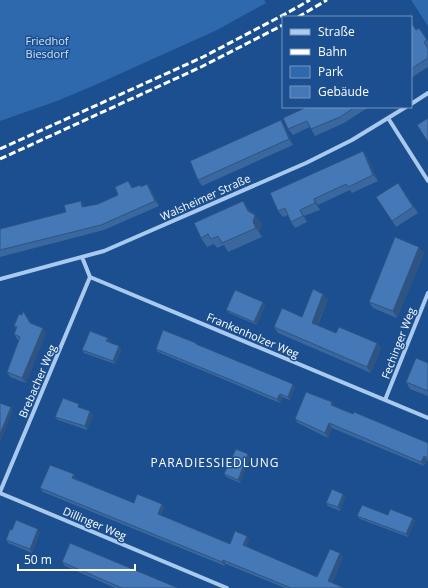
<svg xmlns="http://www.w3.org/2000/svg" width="428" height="588" font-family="'Open Sans',sans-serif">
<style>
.green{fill:#2e69ad}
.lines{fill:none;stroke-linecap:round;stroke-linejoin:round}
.minor{stroke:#a9c9ee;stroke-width:4}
.rail{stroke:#fff;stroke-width:3;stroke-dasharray:7 3;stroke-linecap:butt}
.wall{fill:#3a679d}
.shaded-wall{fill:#305480}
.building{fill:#4478b7;stroke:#305480}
.labels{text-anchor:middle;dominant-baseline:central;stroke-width:3;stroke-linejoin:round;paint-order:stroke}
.park-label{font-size:11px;fill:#cfe3fa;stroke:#1b4f8f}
.street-label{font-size:11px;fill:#fff;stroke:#1b4f8f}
.neighbourhood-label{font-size:12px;letter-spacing:1px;fill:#fff;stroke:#1b4f8f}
</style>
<rect width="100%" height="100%" fill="#1b4f8f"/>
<path class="green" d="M0,0H264L266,3L215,31L95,85L57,101L0,121Z
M411,0H428V26Z"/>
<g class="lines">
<path class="minor" d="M411,104L428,93
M388,118L428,181
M82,257L90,277L428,418
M0,279L104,251L306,163L352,140L406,107
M385,400L428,293
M0,492L90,277
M0,493L227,588"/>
<path class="rail" d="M298,17L327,0
M0,149L203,57L287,13L310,0
M0,159L201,67L283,25"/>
</g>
<path class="wall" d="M411,27L424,34L428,41V67L411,78Z
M307,107H369L344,123L315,136L310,127L293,135L288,129Z
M281,120L285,127L293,145L202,186L198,180Z
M363,151L367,157L378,181L352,193L350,190L318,205L320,210L304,216L307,222L295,228L291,222L288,215L283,217L278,211Z
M128,181L133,188L141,187L147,184L151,190L159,206L104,230L0,257V229L58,214L66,212L81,201L85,207L98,204L118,195Z
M398,183L418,213L396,227L392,221Z
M250,210L251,212L255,215L262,224L259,231L262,237L228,252L224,245L217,248L214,244L207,247L201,238Z
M424,253L397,318L373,308L369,302Z
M328,299L318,325L336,333L377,343L381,348L371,373L278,333L274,327L302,317Z
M265,305L257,325L229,313L226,310Z
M23,311L31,323L46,333L26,383L10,377L7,372L19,340L17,339L14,334L16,328L14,326L22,315Z
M108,338L110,341L109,343L119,346L121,350L115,364L84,353L82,350Z
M198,345L295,387L290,400L282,397L280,403L158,352L156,349Z
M428,363V396L410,389L406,382Z
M81,407V408L93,415L87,430L58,420L55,417Z
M335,407L353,414L428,443V461L427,460L424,466L332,428L328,438L298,423L295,419Z
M250,457L240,483L226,477L224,474Z
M76,478V479L134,503L162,504L164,508L161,515L230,544L249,539L246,547L317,577L340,553L343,557L332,583L344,588H285L226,564L225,566L43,492L40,488Z
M345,497L340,511L328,506L326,503Z
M388,515L415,521L408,537L360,519L357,516Z
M12,530L40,532L32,553L8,543L6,540Z
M62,562L178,588H115L65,566Z"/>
<path class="shaded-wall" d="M281,120L285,127L293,145L289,139Z
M363,151L367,157L378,181L373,175Z
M147,184L151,190L159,206L155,201Z
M314,199L318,205L320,210L315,203Z
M81,201L84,206L86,213L82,207Z
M243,201L250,210L254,219L255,215L262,224L259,231L262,237L256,228Z
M300,210L304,216L307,222L303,216Z
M419,247L424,253L397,318L393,311Z
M323,294L328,299L316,328L312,323Z
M263,302L265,305L257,325L254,322Z
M43,328L46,333L26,383L22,378Z
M108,338L110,341L109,345L106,341Z
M377,343L381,348L371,373L367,367Z
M119,346L121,350L115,364L113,361Z
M293,384L295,387L290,400L288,397Z
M280,394L282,397L280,403L277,399Z
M332,402L336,407L334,410L331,405Z
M11,407L13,410L0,443V434Z
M90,411L93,415L87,430L85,426Z
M329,423L332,428L328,438L325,433Z
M248,454L250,457L240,483L238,480Z
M424,456L427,460L424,466L421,462Z
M74,474L76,478L75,482L72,478Z
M343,494L345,497L340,511L338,507Z
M162,504L164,508L160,517L158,514Z
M413,518L415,521L408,537L406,534Z
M38,529L40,532L32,553L30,549Z
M247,536L249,539L246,549L243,545Z
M340,553L343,557L331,585L328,581Z
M223,560L226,564L225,566L222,562Z"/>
<path class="building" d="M413,25L416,30L419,28L427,40L424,42L428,49V58L411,69V27Z
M307,107H355L340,117L311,129L307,121L288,129L283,118Z
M428,118V142L417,125Z
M281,120L289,139L198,180L190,161Z
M363,151L373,175L348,187L346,184L314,199L315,203L300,210L303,216L291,222L285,208L278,211L270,193Z
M128,181L132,188L140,185L141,187L147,184L155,201L101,225L0,250V229L58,214L66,212L64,205L81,201L82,207L98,204L118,195L115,187Z
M398,183L413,207L392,221L376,197Z
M243,201L248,211L255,215L253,222L256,228L222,243L218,236L211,239L208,234L201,238L194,223Z
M395,237L419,247L393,311L369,302Z
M313,289L323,294L312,323L336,333L339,327L377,343L367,367L274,327L282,308L302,317Z
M235,290L263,302L254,322L226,310Z
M23,311L30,323L43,328L22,378L7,372L20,337L14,334L17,327L14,326L19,314L22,315Z
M163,330L196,343V344L293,384L288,397L280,394L277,399L156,349Z
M90,331L108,338L106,341L119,346L113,361L82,350Z
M416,358L428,363V391L406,382Z
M306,392L332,402L331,405L353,414L354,412L428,443V458L424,456L421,462L329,423L325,433L295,419Z
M63,398L79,404L78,407L90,411L85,426L55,417Z
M0,403L11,407L0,434Z
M236,449L248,454L238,480L224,474Z
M50,465L74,474L72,478L134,503L137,494L162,504L158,514L230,544L235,531L247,536L243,545L317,577L330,549L340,553L328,581L344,588H291L223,560L222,562L40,488Z
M332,489L343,494L338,507L326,503Z
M362,505L388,515L390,509L413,518L406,534L357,516Z
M16,520L38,529L30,549L6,540L10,529L12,530Z
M70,543L178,588H122L62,562Z"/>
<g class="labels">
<g class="park-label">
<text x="47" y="40">Friedhof<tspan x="47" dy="13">Biesdorf</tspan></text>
</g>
<g class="street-label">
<text transform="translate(205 197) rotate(-24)">Walsheimer Straße</text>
<text transform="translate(253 335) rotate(23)">Frankenholzer Weg</text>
<text transform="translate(398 343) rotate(-69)">Fechinger Weg</text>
<text transform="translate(37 381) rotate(-67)">Brebacher Weg</text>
<text transform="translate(95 523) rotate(23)">Dillinger Weg</text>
</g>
<g class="neighbourhood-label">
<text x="215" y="462">PARADIESSIEDLUNG</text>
</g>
</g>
<rect x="282" y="16" width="130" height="92" fill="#1b4f8f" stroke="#7695bc"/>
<rect x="290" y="29" width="20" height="6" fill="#a9c9ee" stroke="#7695bc"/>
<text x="318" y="36" font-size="12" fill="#ffffff">Straße</text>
<rect x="290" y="49" width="20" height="6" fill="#ffffff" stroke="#7695bc"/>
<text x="318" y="56" font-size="12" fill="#ffffff">Bahn</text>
<rect x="290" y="66" width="20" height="12" fill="#2e69ad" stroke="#7695bc"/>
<text x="318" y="76" font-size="12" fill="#ffffff">Park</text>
<rect x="290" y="86" width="20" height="12" fill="#4478b7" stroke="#7695bc"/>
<text x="318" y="96" font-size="12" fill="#ffffff">Gebäude</text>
<path d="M18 564v6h117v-6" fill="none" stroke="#ffffff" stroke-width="2"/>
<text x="24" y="564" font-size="12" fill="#ffffff" stroke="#1b4f8f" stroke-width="3" paint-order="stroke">50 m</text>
</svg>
